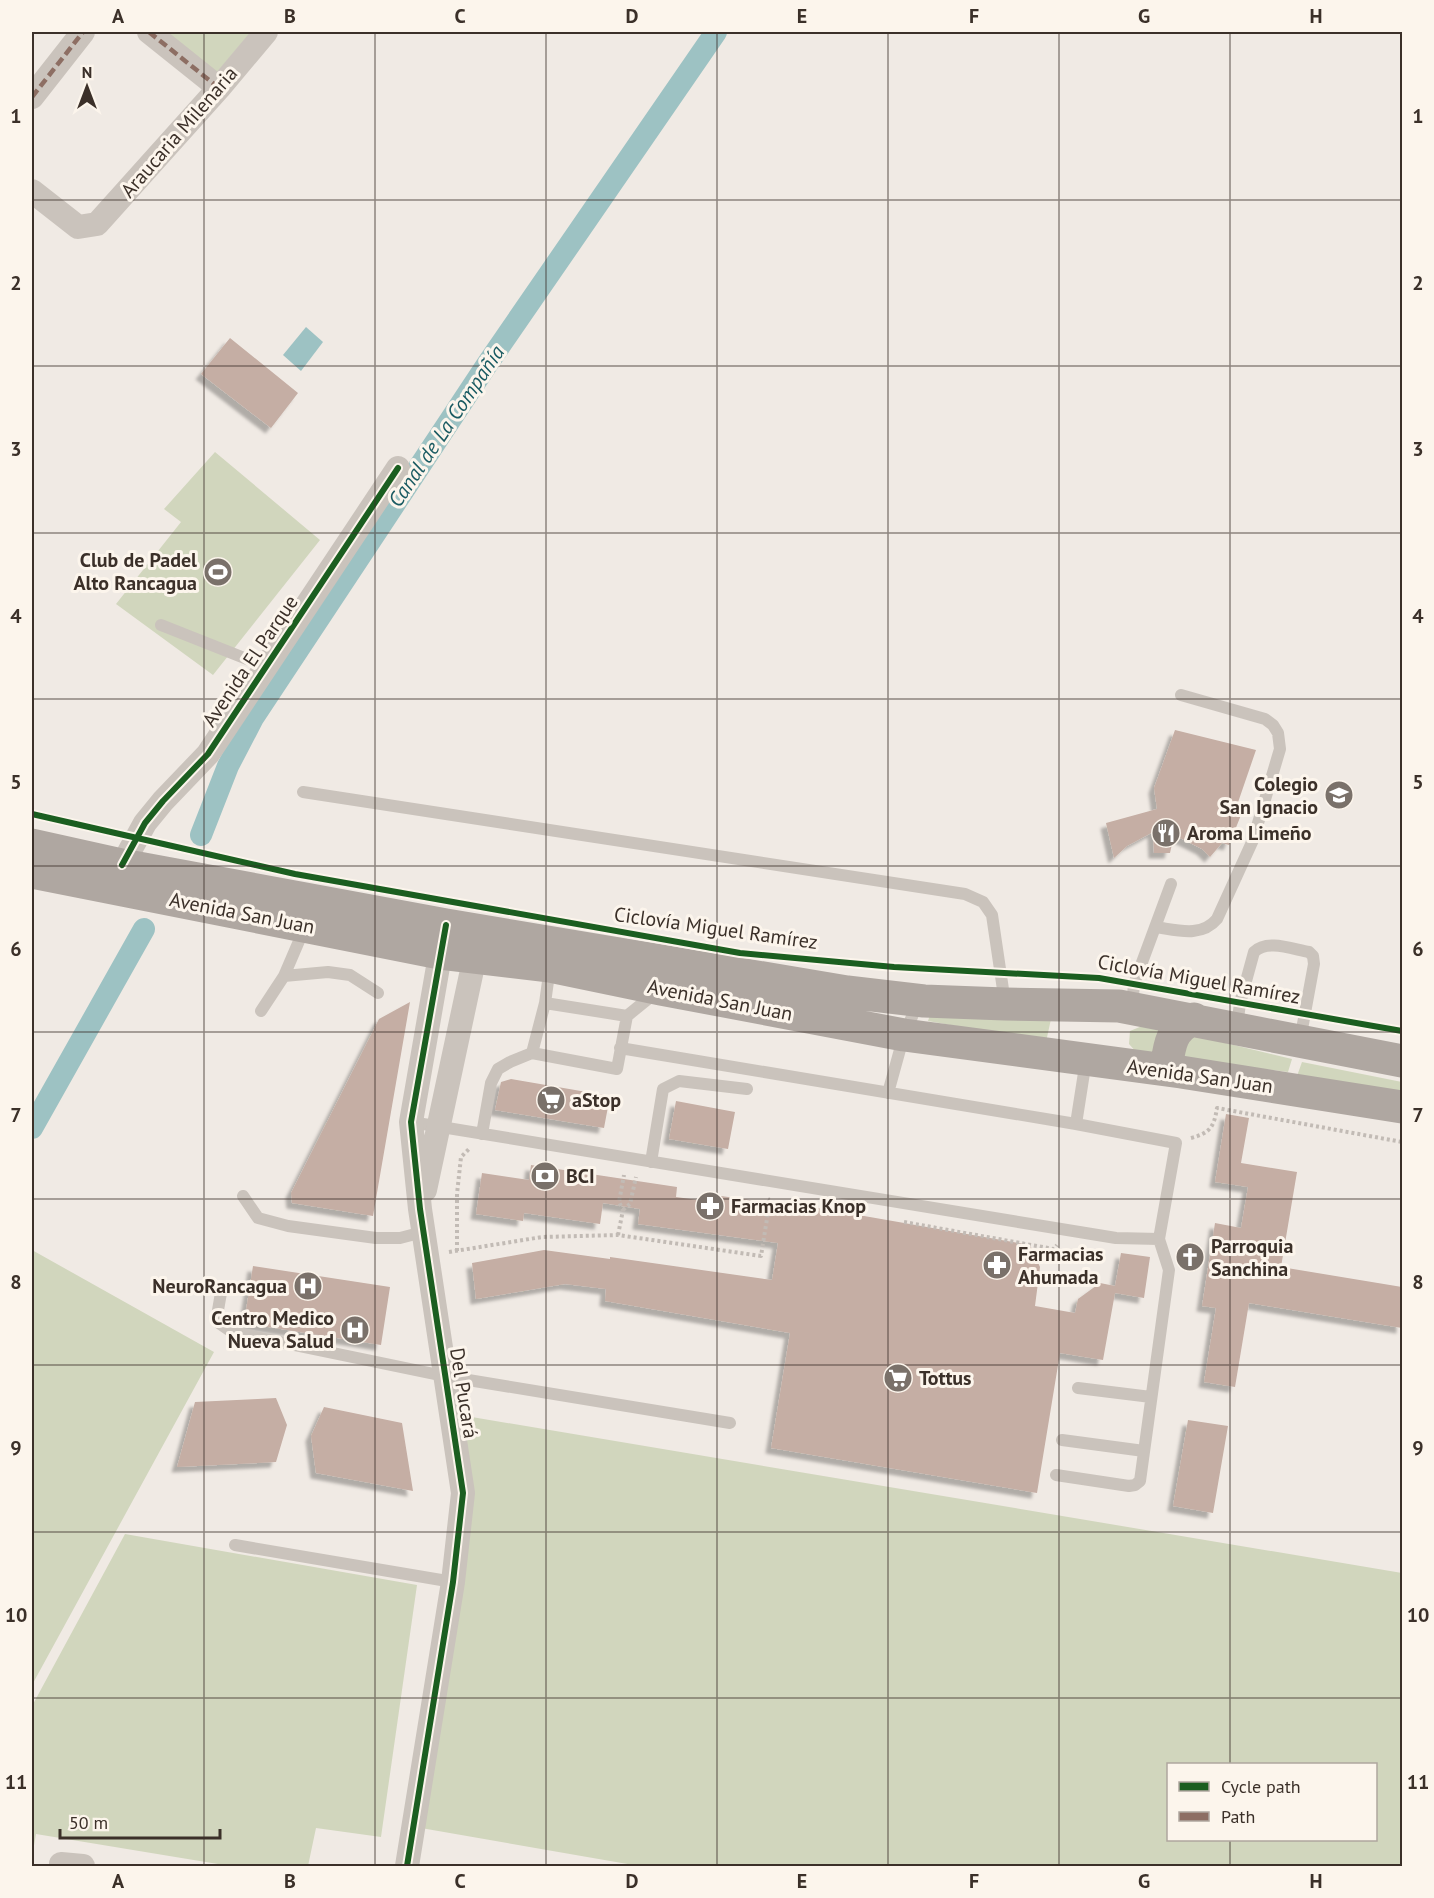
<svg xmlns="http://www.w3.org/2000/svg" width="1434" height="1898" font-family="'PT Sans',sans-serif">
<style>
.green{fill:#d1d6bd;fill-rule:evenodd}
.water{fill:#9dc2c3}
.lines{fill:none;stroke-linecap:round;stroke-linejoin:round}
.canal{stroke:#9dc2c3;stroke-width:22}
.building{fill:#c5aea4;filter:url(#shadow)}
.path{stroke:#c2bbb5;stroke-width:4;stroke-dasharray:3 3;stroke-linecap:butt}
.lane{stroke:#cac3bc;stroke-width:12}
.street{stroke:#cac3bc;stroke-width:24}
.primary{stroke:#afa7a1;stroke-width:33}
.quiet{stroke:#8d6e63;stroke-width:4.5;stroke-dasharray:9 4.5;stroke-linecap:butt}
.cycleway-casing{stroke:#fcf5ec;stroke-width:10}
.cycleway{stroke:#1b5e20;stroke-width:6}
.grid{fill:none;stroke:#3b3029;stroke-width:1.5;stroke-opacity:0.55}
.labels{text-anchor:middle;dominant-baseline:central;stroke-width:6;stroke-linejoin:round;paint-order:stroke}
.street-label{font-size:20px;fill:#3b3029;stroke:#fcf5ec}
.poi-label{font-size:20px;font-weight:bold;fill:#3b3029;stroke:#fcf5ec;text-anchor:start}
.water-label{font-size:21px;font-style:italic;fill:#1a5b62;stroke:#fcf5ec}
.neatline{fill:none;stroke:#3b3029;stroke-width:2}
.grid-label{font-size:20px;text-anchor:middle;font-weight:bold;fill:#3b3029}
</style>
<defs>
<filter id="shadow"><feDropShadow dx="-5.5" dy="5.5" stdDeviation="1.5" flood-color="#0004"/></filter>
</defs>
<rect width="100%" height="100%" fill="#f0eae4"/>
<path class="green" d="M159,32H251L214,76Z
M215,452L320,540L213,675L116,604L181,522L164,509Z
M930,1015L1051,1019L1046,1042L928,1021Z
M1147,1024L1292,1059L1288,1072L1138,1054L1129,1044L1130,1031Z
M1302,1062L1402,1082V1095L1297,1076Z
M32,1250L214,1352L32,1685Z
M460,1415L1402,1573V1866H639L421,1828ZM1168,1764H1376V1840H1168Z
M125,1534L417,1585L381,1837L316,1828L308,1866H230L36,1834L32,1857V1706Z"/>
<path class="water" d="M306,327L323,342L301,371L283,355Z"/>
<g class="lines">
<path class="canal" d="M201,835L228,766L253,718L488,363L716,32
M32,1128L144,929"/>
</g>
<path class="building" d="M230,338L298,393L271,428L201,374Z
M1175,730L1256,750L1234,814L1241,815L1229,845L1222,843L1210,857L1202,849L1174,835L1170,853H1154L1153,832L1127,846L1114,858L1106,823L1157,809L1154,788Z
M410,1002L373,1216L292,1203L291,1193L379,1019Z
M511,1079L610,1096L604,1128L495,1110L501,1082Z
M676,1101L735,1112L728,1149L669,1139Z
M1226,1114L1249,1118L1241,1163L1297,1172L1281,1267L1402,1287V1328L1249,1303L1235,1387L1204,1382L1216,1308L1202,1306L1215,1223L1241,1228L1248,1187L1215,1182Z
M531,1165L677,1187L676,1197L720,1203L721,1196L784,1205V1202L1030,1245L1040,1267L1035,1306L1075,1313L1078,1299L1100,1283L1115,1286L1121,1253L1150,1257L1144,1298L1115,1293L1103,1360L1060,1353L1037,1493L771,1448L790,1333L605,1301L606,1289L565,1284L476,1299L472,1263L544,1250L610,1259V1257L772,1280L778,1243L638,1224L640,1209L603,1203L600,1224L524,1213L523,1221L476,1214L482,1173L529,1180Z
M253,1266L390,1287L381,1345L244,1323Z
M276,1398L287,1425L276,1462L177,1467L195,1402Z
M324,1407L402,1423L413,1491L316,1473L311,1436Z
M1188,1420L1228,1426L1213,1513L1173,1506Z"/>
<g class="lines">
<path class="path" d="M1191,1138C1210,1133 1214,1127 1217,1108L1402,1142
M623,1210L630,1204L636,1177
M904,1222L1048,1248L1054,1249L1057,1245
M618,1235L623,1210L619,1202L624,1175
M457,1251V1194L461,1157L470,1148
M449,1252L542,1237L618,1235L761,1256L770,1200L768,1199"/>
<path class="lane" d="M161,625L267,667
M303,792L965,894L983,902L992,915L1005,1003
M1155,927C1177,930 1201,938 1217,919L1253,840L1280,749L1278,733L1273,725L1265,719L1181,695
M284,976L328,972L350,975L378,993
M545,1003L550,967
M1132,1007L1134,984L1171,884
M261,1011L284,976L305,927
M627,1016L654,994
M1237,1027L1240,1003L1254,952C1267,939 1292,949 1309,952L1313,956L1314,964L1300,1040
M620,1048L1076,1124L1176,1143L1159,1239L1169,1270L1140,1481L1135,1485L1129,1486L1056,1475
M888,1093L904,1035L918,1003
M411,1122L1116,1238L1159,1239
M1076,1124L1086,1060
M482,1134L491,1083L498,1069L510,1062L532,1053L617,1069L627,1016L545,1003L532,1053
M651,1162L663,1089L679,1081L747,1089
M243,1196L258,1218L288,1226L376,1238H400L423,1232
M222,1287L217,1316L219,1323L232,1332L444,1376L730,1423
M1078,1388L1151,1397
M1062,1440L1144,1451
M235,1545L453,1582"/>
<path class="street" d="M149,32L219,88
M32,97L83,32
M32,191L78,227L97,224L219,88L266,32
M122,865L145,823L163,801L208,754L398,468
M425,1190L478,942
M61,1864L83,1866
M407,1866L453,1582L463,1493L420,1209L411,1122L443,938"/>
<path class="primary" d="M32,845L122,865L446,925L847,992L924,1001L1005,1004L1119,1006L1402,1061
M32,872L440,953L550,966L661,989L904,1035L1181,1072L1402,1107
M1166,1070C1169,1048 1170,1028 1194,1019"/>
<path class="quiet" d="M149,32L219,88
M32,97L83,32"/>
<g class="cycleway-casing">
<path id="cycleway" d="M32,814L295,874L740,953L894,967L1099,978L1402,1031
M122,865L145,823L163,801L208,754L398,468
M407,1866L453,1582L463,1493L420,1209L411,1122L446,925"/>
</g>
<use href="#cycleway" class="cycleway"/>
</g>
<path class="grid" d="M204,32V1866M375,32V1866M546,32V1866M717,32V1866M888,32V1866M1059,32V1866M1230,32V1764M32,200H1402M32,366H1402M32,533H1402M32,699H1402M32,866H1402M32,1032H1402M32,1199H1402M32,1365H1402M32,1532H1402M32,1698H1402M1230,1840V1866"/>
<defs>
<g id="stadium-disc" transform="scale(1.5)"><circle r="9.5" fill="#7a716a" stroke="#fcf5ec"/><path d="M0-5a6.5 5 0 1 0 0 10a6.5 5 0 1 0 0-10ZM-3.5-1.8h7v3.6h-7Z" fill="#fff"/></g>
<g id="school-disc" transform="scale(1.5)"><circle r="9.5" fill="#7a716a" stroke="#fcf5ec"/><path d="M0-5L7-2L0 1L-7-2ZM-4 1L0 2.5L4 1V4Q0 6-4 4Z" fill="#fff"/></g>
<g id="restaurant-disc" transform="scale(1.5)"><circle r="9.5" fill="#7a716a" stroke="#fcf5ec"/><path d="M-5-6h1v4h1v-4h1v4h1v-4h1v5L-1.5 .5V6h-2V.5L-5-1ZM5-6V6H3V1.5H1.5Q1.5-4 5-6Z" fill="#fff"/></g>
<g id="supermarket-disc" transform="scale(1.5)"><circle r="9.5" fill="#7a716a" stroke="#fcf5ec"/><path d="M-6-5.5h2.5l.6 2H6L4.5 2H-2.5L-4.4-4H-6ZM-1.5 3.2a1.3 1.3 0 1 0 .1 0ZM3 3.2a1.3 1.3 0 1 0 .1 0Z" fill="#fff"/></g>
<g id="bank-disc" transform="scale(1.5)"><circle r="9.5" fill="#7a716a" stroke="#fcf5ec"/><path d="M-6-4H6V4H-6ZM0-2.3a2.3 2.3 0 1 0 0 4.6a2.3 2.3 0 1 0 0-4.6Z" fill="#fff"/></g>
<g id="pharmacy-disc" transform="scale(1.5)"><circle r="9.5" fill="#7a716a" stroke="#fcf5ec"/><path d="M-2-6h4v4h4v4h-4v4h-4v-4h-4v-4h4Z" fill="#fff"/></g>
<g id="church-disc" transform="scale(1.5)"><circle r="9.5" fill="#7a716a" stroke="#fcf5ec"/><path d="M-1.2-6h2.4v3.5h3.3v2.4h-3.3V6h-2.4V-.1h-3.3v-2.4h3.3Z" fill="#fff"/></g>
<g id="hospital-disc" transform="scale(1.5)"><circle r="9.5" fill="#7a716a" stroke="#fcf5ec"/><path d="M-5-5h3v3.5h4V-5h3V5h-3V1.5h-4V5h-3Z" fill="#fff"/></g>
</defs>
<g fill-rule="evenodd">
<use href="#stadium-disc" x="218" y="572"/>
<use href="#school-disc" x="1339" y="795"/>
<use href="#restaurant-disc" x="1166" y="833"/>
<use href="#supermarket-disc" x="551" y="1100"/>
<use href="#bank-disc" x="545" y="1176"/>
<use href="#pharmacy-disc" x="710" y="1206"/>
<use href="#church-disc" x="1190" y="1257"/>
<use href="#pharmacy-disc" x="997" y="1265"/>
<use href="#hospital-disc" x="308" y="1286"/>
<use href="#hospital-disc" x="355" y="1330"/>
<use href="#supermarket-disc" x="898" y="1378"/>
</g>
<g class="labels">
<g class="street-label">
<text transform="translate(179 132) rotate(-49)">Araucaria Milenaria</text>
<text transform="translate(250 661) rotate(-56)">Avenida El Parque</text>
<text transform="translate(242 913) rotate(11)">Avenida San Juan</text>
<text transform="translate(716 928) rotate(8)">Ciclovía Miguel Ramírez</text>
<text transform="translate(1199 979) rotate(10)">Ciclovía Miguel Ramírez</text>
<text transform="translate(720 1000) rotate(11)">Avenida San Juan</text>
<text transform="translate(1200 1076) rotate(8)">Avenida San Juan</text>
<text transform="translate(464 1393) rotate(81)">Del Pucará</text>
</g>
<g class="poi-label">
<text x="197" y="560" text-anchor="end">Club de Padel<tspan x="197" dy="23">Alto Rancagua</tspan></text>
<text x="1318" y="784" text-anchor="end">Colegio<tspan x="1318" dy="23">San Ignacio</tspan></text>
<text x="1187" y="833">Aroma Limeño</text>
<text x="572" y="1100">aStop</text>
<text x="566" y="1176">BCI</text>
<text x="731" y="1206">Farmacias Knop</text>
<text x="1211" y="1246">Parroquia<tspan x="1211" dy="23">Sanchina</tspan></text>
<text x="1018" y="1254">Farmacias<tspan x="1018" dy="23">Ahumada</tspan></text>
<text x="287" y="1286" text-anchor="end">NeuroRancagua</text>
<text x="334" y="1318" text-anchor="end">Centro Medico<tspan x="334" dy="23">Nueva Salud</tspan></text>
<text x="919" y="1378">Tottus</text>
</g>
<g class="water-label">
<text transform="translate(446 426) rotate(-56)">Canal de La Compañía</text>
</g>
</g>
<rect width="1434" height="1898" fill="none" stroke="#fcf5ec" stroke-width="66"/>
<rect x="1167" y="1763" width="210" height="78" fill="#fcf5ec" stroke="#afa69e" stroke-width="1.5"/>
<rect x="1179" y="1782" width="30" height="9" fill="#1b5e20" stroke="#afa69e" stroke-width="1.5"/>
<text x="1221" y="1793" font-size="18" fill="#3b3029">Cycle path</text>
<rect x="1179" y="1812" width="30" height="9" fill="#8d6e63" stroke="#afa69e" stroke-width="1.5"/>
<text x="1221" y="1823" font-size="18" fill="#3b3029">Path</text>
<g transform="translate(87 87)" stroke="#fcf5ec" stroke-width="4.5" paint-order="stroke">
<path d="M0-4.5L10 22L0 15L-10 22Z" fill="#3b3029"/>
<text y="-9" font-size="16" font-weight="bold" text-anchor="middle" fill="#3b3029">N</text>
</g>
<path d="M60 1829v9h160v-9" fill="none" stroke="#3b3029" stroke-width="3"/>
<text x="69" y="1829" font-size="18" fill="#3b3029" stroke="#fcf5ec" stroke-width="4.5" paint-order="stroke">50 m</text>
<rect x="33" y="33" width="1368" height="1832" class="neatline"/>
<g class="grid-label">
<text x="118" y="23">A</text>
<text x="290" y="23">B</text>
<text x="460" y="23">C</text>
<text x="632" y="23">D</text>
<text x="802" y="23">E</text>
<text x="974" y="23">F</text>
<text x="1144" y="23">G</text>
<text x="1316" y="23">H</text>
<text x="16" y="123">1</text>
<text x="1418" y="123">1</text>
<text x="16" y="290">2</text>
<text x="1418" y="290">2</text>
<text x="16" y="456">3</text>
<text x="1418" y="456">3</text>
<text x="16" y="623">4</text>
<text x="1418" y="623">4</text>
<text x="16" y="789">5</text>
<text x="1418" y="789">5</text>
<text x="16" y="956">6</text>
<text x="1418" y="956">6</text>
<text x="16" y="1122">7</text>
<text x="1418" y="1122">7</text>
<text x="16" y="1289">8</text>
<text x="1418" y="1289">8</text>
<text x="16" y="1455">9</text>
<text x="1418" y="1455">9</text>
<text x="16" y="1622">10</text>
<text x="1418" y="1622">10</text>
<text x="16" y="1789">11</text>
<text x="1418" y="1789">11</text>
<text x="118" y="1888">A</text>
<text x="290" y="1888">B</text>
<text x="460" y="1888">C</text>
<text x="632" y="1888">D</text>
<text x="802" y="1888">E</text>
<text x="974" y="1888">F</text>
<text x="1144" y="1888">G</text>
<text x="1316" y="1888">H</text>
</g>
</svg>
